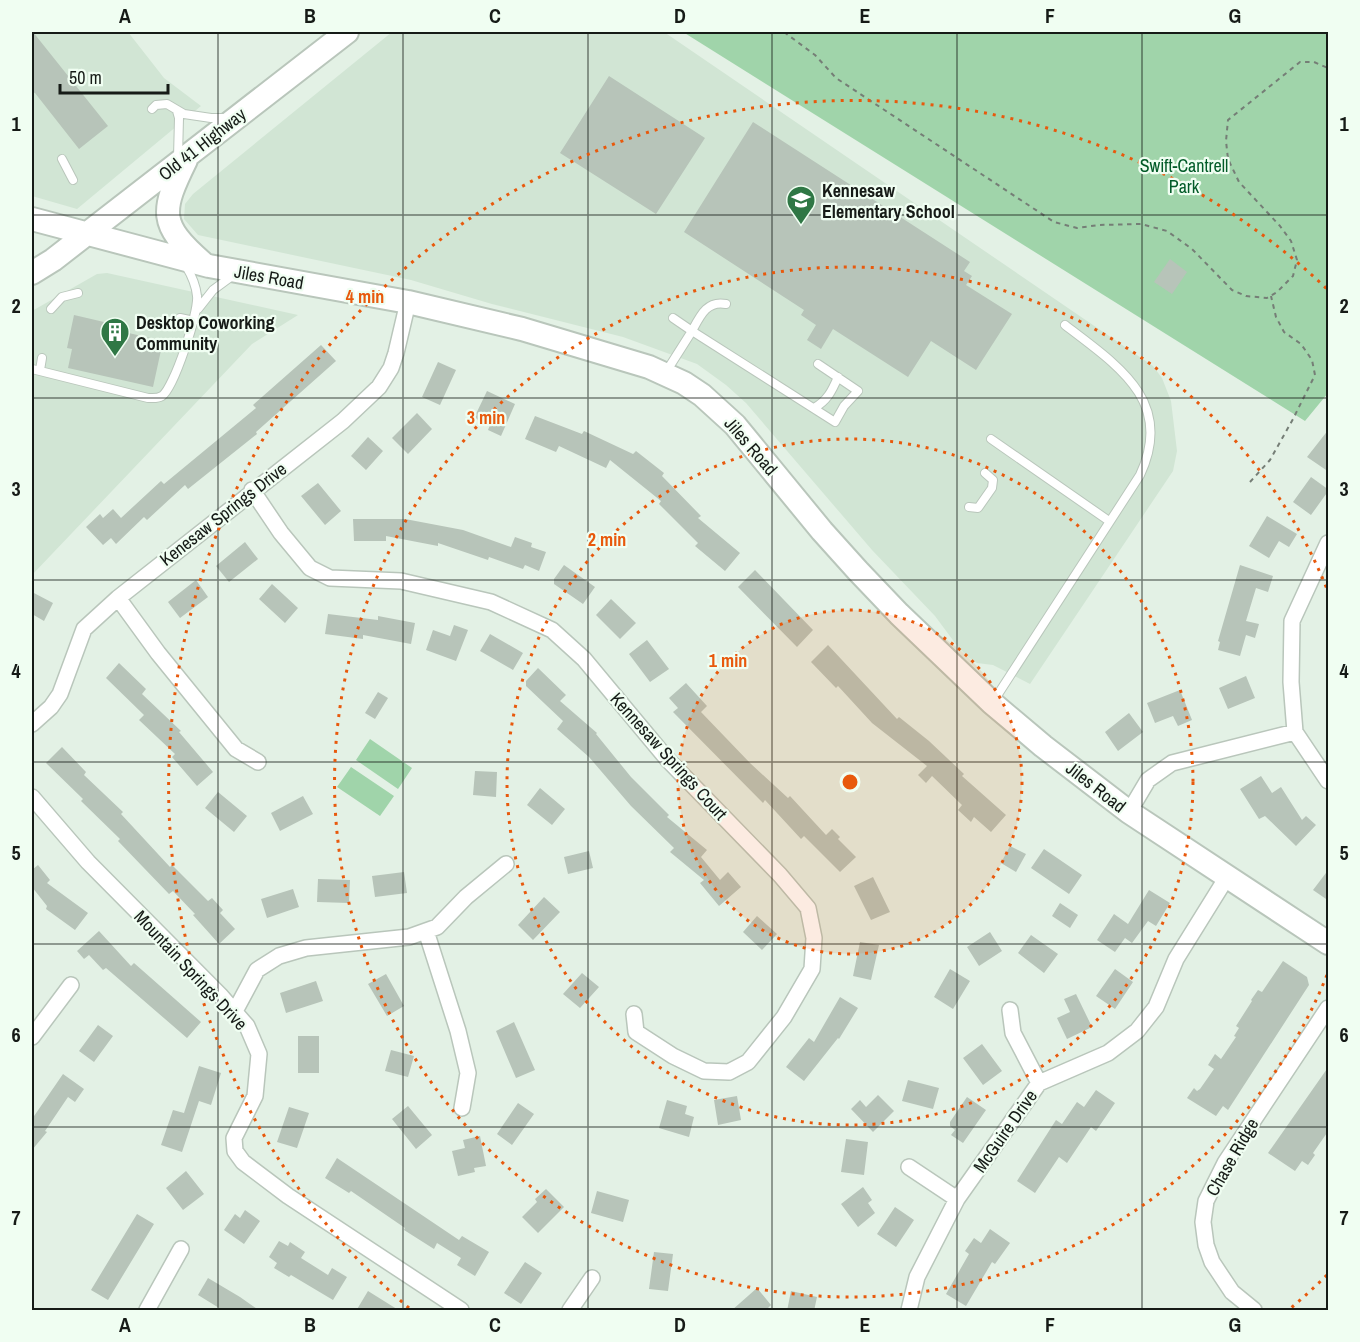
<svg xmlns="http://www.w3.org/2000/svg" width="1360" height="1342" font-family="'Archivo Narrow',sans-serif">
<style>
.built{fill:#d1e5d4}
.green{fill:#a0d4aa}
.building{fill:#b7c4b9}
.lines{fill:none;stroke-linecap:round;stroke-linejoin:round}
.lane-casing{stroke:#b9c6bb;stroke-width:10}
.street-casing{stroke:#b9c6bb;stroke-width:18}
.secondary-casing{stroke:#b9c6bb;stroke-width:26}
.path{stroke:#757e76;stroke-width:2;stroke-dasharray:4.5 4.5;stroke-linecap:butt}
.lane{stroke:#fff;stroke-width:8}
.street{stroke:#fff;stroke-width:15}
.secondary{stroke:#fff;stroke-width:22}
.grid{fill:none;stroke:#161b17;stroke-width:1.5;stroke-opacity:0.55}
.ring{fill:none;stroke:#e8590c;stroke-width:3;stroke-dasharray:3 6}
.labels{text-anchor:middle;dominant-baseline:central;stroke-width:4.5;stroke-linejoin:round;paint-order:stroke}
.street-label{font-size:18px;fill:#161b17;stroke:#f0fef2}
.park-label{font-size:18px;fill:#025b28;stroke:#f0fef2}
.poi-label{font-size:18px;font-weight:bold;fill:#161b17;stroke:#f0fef2;text-anchor:start}
.centre{fill:#e8590c;stroke:#f0fef2;stroke-width:3}
.ring-label{font-size:18px;text-anchor:middle;font-weight:bold;fill:#e8590c;stroke:#f0fef2;stroke-width:4.5;stroke-linejoin:round;paint-order:stroke}
.neatline{fill:none;stroke:#161b17;stroke-width:2}
.grid-label{font-size:20px;text-anchor:middle;font-weight:bold;fill:#161b17}
</style>
<rect width="100%" height="100%" fill="#e3f1e5"/>
<path class="built" d="M32,32H128L164,78L201,106L77,209L32,196Z
M392,32H664L1153,366L1162,378L1171,401L1177,451L1173,471L1030,684L993,665L977,663L968,657L958,647L935,616L872,550L746,403L726,385L697,364L623,337L492,304L411,280L198,235L184,219L185,204L193,194Z
M107,273L298,315L252,344L32,575V311L97,274Z"/>
<path class="green" d="M683,32H1328V393L1305,421Z
M370,739L412,768L398,789L356,760Z
M351,767L394,796L380,816L337,787Z"/>
<path class="building" d="M32,32H33L108,126L79,149L35,93L32,92Z
M609,76L705,138L656,214L560,153Z
M753,122L970,262L964,271L972,276L966,285L1012,314L976,370L931,341L908,377L833,329L821,349L807,340L816,325L801,315L804,310L684,232Z
M1170,259L1187,272L1172,294L1154,282Z
M74,315L104,322L103,327L163,341L153,387L68,368L72,349L67,348Z
M321,345L336,361L256,432L257,434L188,489L185,485L147,520L144,517L116,544L111,538L103,545L86,527L100,514L103,518L113,509L121,518L161,481L164,484L256,408L253,405Z
M438,362L456,370L440,405L422,397Z
M487,391L515,404L501,436L488,430L490,425L474,418Z
M417,413L432,429L408,454L392,438Z
M535,416L582,434L584,431L633,454L636,451L664,473L662,476L701,516L698,518L740,553L725,571L695,546L698,543L659,504L661,501L610,460L606,468L559,446L556,452L525,439Z
M1329,429V472L1307,457Z
M368,437L383,451L366,470L351,456Z
M1311,477L1329,490L1311,515L1293,502Z
M318,483L341,511L325,525L301,496Z
M1267,516L1297,534L1289,547L1279,541L1269,558L1249,546Z
M353,519H405L463,530L511,547L515,537L532,543L531,547L546,552L539,571L525,565L523,569L489,557L488,560L438,543V546L386,536V541H354Z
M245,542L258,559L229,582L216,566Z
M564,565L595,587L583,604L554,584V579Z
M1240,565L1273,576L1268,592L1256,588L1246,621L1259,624L1255,638L1246,635L1240,656L1218,650L1220,642L1218,641Z
M755,570L813,630L797,647L738,587Z
M196,580L208,597L180,618L168,602Z
M272,584L298,608L285,623L259,599Z
M32,592L53,603L44,621L32,614Z
M611,599L636,623L620,639L596,615Z
M328,614L378,620V616L415,623L411,644L363,635V639L325,634Z
M454,625L468,630L456,661L426,650L433,630L450,636Z
M490,634L523,653L513,670L480,651Z
M647,640L669,669L650,682L629,654Z
M828,645L897,719L899,717L929,741L964,774L962,776L1006,815L991,832L974,817L971,822L958,810L962,805L932,776L926,783L918,775L927,766L872,723L838,686L836,688L811,662Z
M119,663L146,689L142,694L181,731L179,732L213,772L197,786L172,757L175,754L139,720L144,715L106,678Z
M538,668L566,695L560,701L597,733L596,734L631,777L669,815L667,817L707,850L701,857L720,880L728,872L741,887L719,906L700,883L704,880L670,852L674,848L631,806L589,757L557,729L563,721L526,686V681Z
M1246,676L1255,698L1228,709L1219,688Z
M686,683L707,706L701,712L750,763L788,798L790,796L826,835L832,829L840,837L838,839L856,857L840,872L804,836L801,839L765,800L763,803L673,712L678,708L669,698Z
M1180,690L1192,720L1178,726L1173,716L1155,723L1147,703Z
M378,692L388,698L375,719L365,713Z
M1129,713L1143,732L1118,751L1105,732Z
M62,747L86,772L84,775L123,812L121,814L170,867L172,865L208,901L212,898L223,910L220,913L235,929L219,944L193,915L195,914L173,891L169,894L143,867L118,841L120,839L81,801L83,799L46,763Z
M475,771L497,772L496,797L473,795Z
M1261,776L1272,793L1281,787L1302,820L1306,816L1316,825L1296,846L1265,816L1259,819L1240,789Z
M540,788L565,809L552,825L527,805Z
M218,792L247,816L234,832L205,808Z
M303,796L313,814L280,831L271,813Z
M1010,846L1026,854L1016,872L1001,863Z
M1044,849L1082,875L1069,894L1031,868Z
M589,851L593,868L568,874L564,857Z
M38,865L50,880L47,883L88,913L75,930L46,909L47,906L32,887V870Z
M1329,869V901L1313,890Z
M404,872L407,893L375,897L372,876Z
M873,877L890,912L871,920L854,886Z
M318,879L350,880L349,903L317,902Z
M293,889L299,907L267,918L261,899Z
M1149,890L1170,903L1156,926L1148,921L1132,943L1125,938L1115,952L1097,940L1114,914L1128,924Z
M544,897L560,912L533,940L518,925Z
M1060,903L1078,915L1070,928L1052,916Z
M757,916L777,934L762,950L743,932Z
M99,931L131,966L134,963L201,1022L187,1038L106,968L103,970L89,955L84,959L77,951Z
M990,932L1002,951L979,966L967,947Z
M1031,935L1058,954L1044,973L1018,953Z
M860,942L879,945L871,980L853,976Z
M1283,961L1307,977L1309,985L1228,1110L1223,1106L1216,1116L1187,1098L1194,1088L1197,1091L1200,1089L1214,1069L1208,1065L1215,1054L1221,1059L1236,1037L1234,1036L1239,1028L1236,1026L1252,1001L1251,1000L1258,990L1262,992Z
M950,969L970,981L953,1009L934,997Z
M1115,969L1133,982L1115,1009L1096,996Z
M582,973L599,987L580,1008L563,994Z
M386,974L404,1006L387,1016L368,984Z
M316,981L323,1001L286,1013L280,993Z
M1076,994L1092,1027L1067,1039L1057,1018L1070,1012L1064,999Z
M840,997L858,1008L839,1039L838,1038L804,1081L786,1067L809,1038L814,1042Z
M514,1022L535,1070L516,1078L496,1031Z
M98,1025L113,1036L94,1062L79,1051Z
M298,1036H319V1073H298Z
M982,1044L1002,1071L983,1085L963,1058Z
M391,1050L414,1056L408,1077L385,1071Z
M199,1066L221,1073L211,1105L199,1101L182,1152L161,1145L173,1110L184,1113Z
M1329,1066V1130L1313,1153L1315,1155L1308,1165L1302,1161L1295,1171L1268,1153Z
M63,1074L84,1089L75,1102L68,1097L45,1131L47,1132L32,1150V1119Z
M908,1080L939,1088L933,1109L902,1101Z
M1096,1090L1115,1103L1096,1131L1091,1127L1067,1163L1059,1157L1035,1193L1017,1181L1056,1120L1062,1124L1077,1102L1084,1107Z
M878,1095L894,1111L873,1132L851,1109L860,1100L866,1107Z
M737,1096L741,1120L718,1125L714,1100Z
M967,1097L986,1110L963,1143L951,1135L955,1130L950,1126V1122Z
M667,1100L687,1106L685,1114L694,1117L689,1137L659,1128Z
M518,1103L534,1114L512,1145L497,1134Z
M408,1106L432,1135L416,1149L392,1119Z
M289,1107L309,1113L297,1148L277,1142Z
M480,1136L486,1166L474,1168L475,1172L458,1176L452,1151L465,1148L463,1140Z
M846,1139L868,1142L864,1175L841,1172Z
M337,1158L459,1240L462,1236L489,1252L475,1276L457,1265L461,1258L437,1243L434,1249L404,1230L405,1228L351,1191L349,1193L325,1178Z
M186,1171L204,1194L183,1210L166,1188Z
M863,1187L872,1200L868,1203L875,1213L858,1227L841,1204Z
M546,1189L564,1207L538,1233L522,1217L537,1202L535,1199Z
M597,1191L629,1200L623,1222L591,1213Z
M895,1207L914,1220L896,1247L877,1234Z
M245,1210L260,1221L244,1244L224,1230L235,1214L240,1218Z
M137,1214L154,1224L108,1300L91,1290Z
M990,1229L1010,1243L995,1264L992,1262L966,1306L946,1294L969,1254L965,1251L974,1238L981,1243Z
M279,1241L288,1246L290,1242L305,1252L301,1258L328,1275L332,1268L347,1277L333,1300L291,1275L289,1277L274,1268L277,1263L269,1257Z
M654,1252L673,1254L668,1291L649,1289Z
M525,1262L542,1273L521,1304L504,1293Z
M208,1278L240,1297L260,1311H224L198,1295Z
M757,1288L771,1305L765,1311H731Z
M368,1291L400,1311H356Z
M791,1291L817,1297L814,1311H787Z"/>
<g class="lines">
<g class="lane-casing">
<path id="lane" d="M152,109L156,105L167,104L184,114L211,118H227
M177,111L179,118L178,157
M62,159L73,180
M726,304C707,300 700,316 692,331L835,422L844,406L858,391L818,364
M51,309L62,297L78,293
M198,309L213,290L232,276
M180,318L194,321
M32,369L148,398C153,398 157,399 162,396C174,388 199,312 197,296C196,285 192,276 186,266
M40,370L42,358
M666,372L692,331L673,318
M814,408C827,401 832,391 838,377
M991,439L1109,521
M969,507L978,508L992,488L993,480L985,473
M993,702L1140,475C1175,401 1117,365 1065,325"/>
</g>
<g class="street-casing">
<path id="street" d="M252,490L281,533L310,568L330,578L401,581L491,602L552,630L584,659L668,760L780,875L808,908L814,938L812,969L784,1017L748,1062L729,1072L704,1071L673,1056L636,1032L634,1014
M1328,543L1292,621L1291,682L1295,732L1328,781
M118,598L158,653L236,749L258,762
M32,724L51,707L60,694L84,629L118,598L343,421L379,387L391,368L396,353L408,302
M32,797L88,862L220,995L247,1026L259,1054L255,1096L234,1138L235,1151L243,1162L288,1196L461,1310
M1129,812L1148,780L1172,763L1295,732
M426,931L458,1031L468,1073L462,1108
M1010,1010L1013,1033L1039,1083
M234,1013L257,970L279,956L306,948L409,937L437,927L466,897L506,864
M32,1037L71,985
M909,1167L957,1199
M147,1310L181,1249
M570,1310L592,1278
M909,1310L917,1277L957,1199L1039,1083L1108,1053L1137,1031L1156,1007L1176,959L1227,877
M1254,1310L1232,1292L1212,1262L1206,1245L1203,1222L1206,1201L1225,1163L1328,1008"/>
</g>
<g class="secondary-casing">
<path id="secondary" d="M186,160C161,211 158,224 203,263
M32,219L209,266L408,302L522,329L649,367L684,383L702,395L735,425L822,531L858,571L899,614L992,703L1043,746L1129,812L1328,943
M32,273L53,260L347,32"/>
</g>
<path class="path" d="M784,32L815,55L836,78L1054,222L1077,228L1099,225L1141,224L1167,231L1192,249L1232,290L1246,296L1267,298L1277,292L1293,276L1297,260L1291,241L1280,226L1239,182L1228,159L1226,141L1228,120L1300,62H1314L1328,68
M1250,482L1270,460L1293,419L1315,375L1312,360L1301,344L1284,332L1276,317L1271,296"/>
<use href="#lane" class="lane"/>
<use href="#street" class="street"/>
<use href="#secondary" class="secondary"/>
</g>
<path class="grid" d="M218,32V1310M403,32V1310M588,32V1310M772,32V1310M957,32V1310M1142,32V1310M32,215H1328M32,398H1328M32,580H1328M32,762H1328M32,944H1328M32,1127H1328"/>
<circle cx="850" cy="782" r="172" fill="#e8590c" fill-opacity=".12"/>
<g class="ring">
<circle cx="850" cy="782" r="172"/>
<circle cx="850" cy="782" r="343"/>
<path d="M1327 975A515 515 0 1 1 1327 589"/>
<path d="M1327 1275A686 686 0 0 1 1291 1308M409 1308A686 686 0 1 1 1327 289"/>
</g>
<defs>
<g id="school-pin" transform="scale(1.5)"><path d="M0 17L-7.5 6A9.5 9.5 0 1 1 7.5 6Z" fill="#2f7745" stroke="#f0fef2"/><path d="M0-5L7-2L0 1L-7-2ZM-4 1L0 2.5L4 1V4Q0 6-4 4Z" fill="#fff"/></g>
<g id="building-pin" transform="scale(1.5)"><path d="M0 17L-7.5 6A9.5 9.5 0 1 1 7.5 6Z" fill="#2f7745" stroke="#f0fef2"/><path d="M-4-6H4V6H1V3H-1V6H-4ZM-2.5-4.3h1.7v1.8h-1.7ZM.8-4.3h1.7v1.8H.8ZM-2.5-1h1.7V.8h-1.7ZM.8-1h1.7V.8H.8Z" fill="#fff"/></g>
</defs>
<g fill-rule="evenodd">
<use href="#school-pin" x="801" y="200"/>
<use href="#building-pin" x="115" y="332"/>
</g>
<g class="labels">
<g class="street-label">
<text transform="translate(202 144) rotate(-38)">Old 41 Highway</text>
<text transform="translate(269 277) rotate(10)">Jiles Road</text>
<text transform="translate(751 446) rotate(49)">Jiles Road</text>
<text transform="translate(223 514) rotate(-38)">Kenesaw Springs Drive</text>
<text transform="translate(669 756) rotate(48)">Kennesaw Springs Court</text>
<text transform="translate(1096 787) rotate(38)">Jiles Road</text>
<text transform="translate(191 970) rotate(47)">Mountain Springs Drive</text>
<text transform="translate(1005 1131) rotate(-55)">McGuire Drive</text>
<text transform="translate(1232 1157) rotate(-60)">Chase Ridge</text>
</g>
<g class="park-label">
<text x="1184" y="165">Swift-Cantrell<tspan x="1184" dy="21">Park</tspan></text>
</g>
<g class="poi-label">
<text x="822" y="190">Kennesaw<tspan x="822" dy="21">Elementary School</tspan></text>
<text x="136" y="322">Desktop Coworking<tspan x="136" dy="21">Community</tspan></text>
</g>
</g>
<circle cx="850" cy="782" r="9" class="centre"/>
<g class="ring-label">
<text x="365" y="303">4 min</text>
<text x="486" y="424">3 min</text>
<text x="607" y="546">2 min</text>
<text x="728" y="667">1 min</text>
</g>
<rect width="1360" height="1342" fill="none" stroke="#f0fef2" stroke-width="66"/>
<path d="M60 84v9h108v-9" fill="none" stroke="#161b17" stroke-width="3"/>
<text x="69" y="84" font-size="18" fill="#161b17" stroke="#f0fef2" stroke-width="4.5" paint-order="stroke">50 m</text>
<rect x="33" y="33" width="1294" height="1276" class="neatline"/>
<g class="grid-label">
<text x="125" y="23">A</text>
<text x="310" y="23">B</text>
<text x="495" y="23">C</text>
<text x="680" y="23">D</text>
<text x="865" y="23">E</text>
<text x="1050" y="23">F</text>
<text x="1235" y="23">G</text>
<text x="16" y="131">1</text>
<text x="1344" y="131">1</text>
<text x="16" y="313">2</text>
<text x="1344" y="313">2</text>
<text x="16" y="496">3</text>
<text x="1344" y="496">3</text>
<text x="16" y="678">4</text>
<text x="1344" y="678">4</text>
<text x="16" y="860">5</text>
<text x="1344" y="860">5</text>
<text x="16" y="1042">6</text>
<text x="1344" y="1042">6</text>
<text x="16" y="1225">7</text>
<text x="1344" y="1225">7</text>
<text x="125" y="1332">A</text>
<text x="310" y="1332">B</text>
<text x="495" y="1332">C</text>
<text x="680" y="1332">D</text>
<text x="865" y="1332">E</text>
<text x="1050" y="1332">F</text>
<text x="1235" y="1332">G</text>
</g>
</svg>
